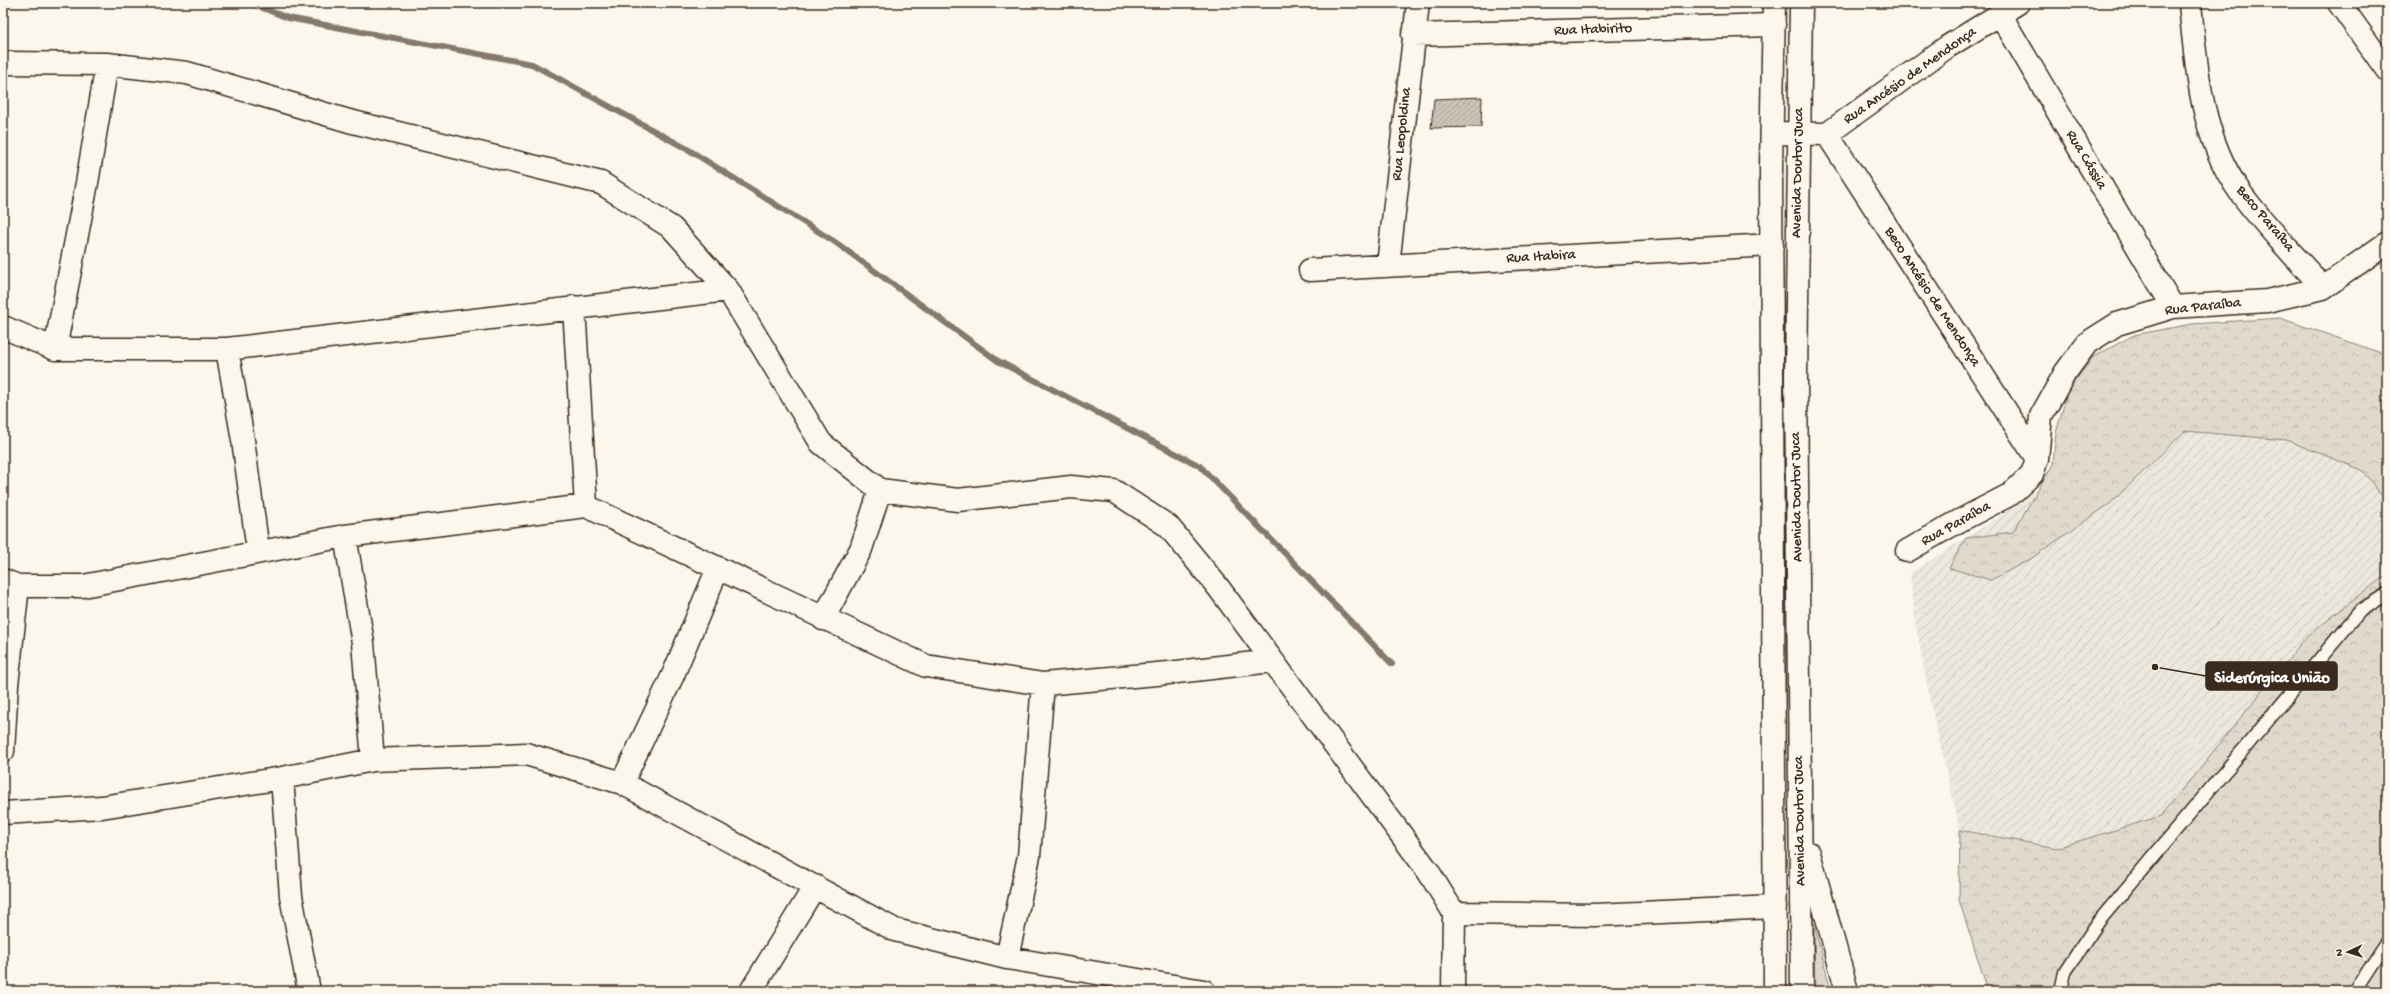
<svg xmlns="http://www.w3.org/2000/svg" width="2390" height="994" font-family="'Gochi Hand',sans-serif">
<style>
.industrial{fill:url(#industrial-furrows)}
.grass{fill:url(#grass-dots);stroke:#8d8276}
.forest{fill:url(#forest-crowns);stroke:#8d8276}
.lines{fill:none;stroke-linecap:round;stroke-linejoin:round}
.stream{stroke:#85796d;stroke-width:6}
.building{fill:url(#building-hatch);stroke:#3b2a1e}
.lane-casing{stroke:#3b2a1e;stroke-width:15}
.street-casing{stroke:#3b2a1e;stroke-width:25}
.secondary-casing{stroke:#3b2a1e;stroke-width:25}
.lane{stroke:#fbf7ec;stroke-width:12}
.street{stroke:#fbf7ec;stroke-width:22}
.secondary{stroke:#fbf7ec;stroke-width:22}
.labels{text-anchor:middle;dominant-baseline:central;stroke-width:3;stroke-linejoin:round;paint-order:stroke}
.street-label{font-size:15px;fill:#3b2a1e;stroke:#fbf7ec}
.leader{fill:none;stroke:#3b2a1e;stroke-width:1.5}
.callout-dot{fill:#3b2a1e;stroke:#fbf7ec;stroke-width:1.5}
.callout{fill:#3b2a1e;stroke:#3b2a1e;stroke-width:1.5}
.callout-label{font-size:16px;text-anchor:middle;font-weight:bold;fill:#fff}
</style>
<defs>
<pattern id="industrial-furrows" width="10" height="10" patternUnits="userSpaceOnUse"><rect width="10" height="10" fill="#ede8dd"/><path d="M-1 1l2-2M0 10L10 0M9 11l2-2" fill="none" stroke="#ccc7bd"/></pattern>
<pattern id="grass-dots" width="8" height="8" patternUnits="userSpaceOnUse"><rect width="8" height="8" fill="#dfd9ce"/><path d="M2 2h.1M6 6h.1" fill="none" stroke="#c0bab0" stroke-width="1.8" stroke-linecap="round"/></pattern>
<pattern id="forest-crowns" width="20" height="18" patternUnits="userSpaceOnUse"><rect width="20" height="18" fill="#dfd9ce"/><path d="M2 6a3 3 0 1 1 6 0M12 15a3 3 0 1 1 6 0" fill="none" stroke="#c0bab0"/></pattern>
<pattern id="building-hatch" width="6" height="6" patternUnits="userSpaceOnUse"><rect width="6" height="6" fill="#ccc4b9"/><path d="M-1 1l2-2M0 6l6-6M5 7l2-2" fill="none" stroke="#a79f96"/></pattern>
</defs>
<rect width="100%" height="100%" fill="#fbf7ec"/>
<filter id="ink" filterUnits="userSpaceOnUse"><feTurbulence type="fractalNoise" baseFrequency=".025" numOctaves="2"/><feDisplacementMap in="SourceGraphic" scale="8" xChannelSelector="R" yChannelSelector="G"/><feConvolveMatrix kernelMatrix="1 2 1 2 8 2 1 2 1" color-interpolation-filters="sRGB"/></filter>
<g filter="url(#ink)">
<path class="industrial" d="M2280,318L2387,355V991H1988L1959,900L1960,830L1931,706L1916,627L1910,573L2005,513L2040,486L2053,464L2056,433L2093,357L2134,335L2191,324Z"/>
<path class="grass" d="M1814,923L1831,991H1815Z"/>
<path class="forest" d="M2280,318L2387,355V503L2362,470L2286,440L2185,431L2111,503L2029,560L1991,580L1949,568L1966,538L2013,532L2053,464L2056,433L2068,390L2093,357L2134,335L2191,324Z
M2387,574V991H1988L1959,900L1960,830L2056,848L2161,816L2306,637Z"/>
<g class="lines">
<path class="stream" d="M250,3L288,18L532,64L689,150L835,242L998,361L1200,466L1392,664"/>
</g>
<path class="building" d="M1482,97L1481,127L1431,128L1434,99Z"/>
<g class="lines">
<g class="lane-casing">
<path id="lane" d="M2061,991L2065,972L2099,921L2361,610L2387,594
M2355,991L2387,942"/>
</g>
<g class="street-casing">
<path id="street" d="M2190,3C2196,67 2201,138 2240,192C2263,224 2296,257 2323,288
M2339,3L2387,70
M2000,14L2173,307
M1413,35L1774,25
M3,63L107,64L187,73L349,121L601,183L672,228L728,290L821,443L880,490L958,500L1071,487L1114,491L1168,526L1218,587L1428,871L1454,913L1453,991
M1772,133L1827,134L1947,47L2018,3
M1827,134L2037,459
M1388,265L1418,3
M1310,270L1772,245
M574,307L586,506
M3,327L55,349H227L728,290
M55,349L87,183L107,64
M227,349L243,440L258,551
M345,536L363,643L373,760
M1907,551L1959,521L2011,494L2032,474L2037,459L2041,416L2065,373L2087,343L2117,324L2173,307L2267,301L2323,288L2387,243
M3,580L18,586H83L345,536L586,506L926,666L1043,684L1168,673L1272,661
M823,619L861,549L880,490
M3,751L7,685L18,586
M282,778L291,896L309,991
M622,783L673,675L718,568
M3,813L102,807L282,778L373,760L526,754L622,783L895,930L1007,958L1204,991
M1454,913L1595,915L1775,907
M1007,958L1029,856L1043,684
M751,991L815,886"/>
</g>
<g class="secondary-casing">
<path id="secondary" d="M1774,3L1771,167L1775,991
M1801,3L1796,378L1802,991
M1809,853L1847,991"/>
</g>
<use href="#lane" class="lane"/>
<use href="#street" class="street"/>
<use href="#secondary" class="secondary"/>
</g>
</g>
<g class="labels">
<g class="street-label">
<text transform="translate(1593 30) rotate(-2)">Rua Itabirito</text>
<text transform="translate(1910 76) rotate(-35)">Rua Ancésio de Mendonça</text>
<text transform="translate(1402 134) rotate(-84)">Rua Leopoldina</text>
<text transform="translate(2086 160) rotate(59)">Rua Cássia</text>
<text transform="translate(1798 173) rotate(-89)">Avenida Doutor Juca</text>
<text transform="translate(2265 219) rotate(50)">Beco Paraíba</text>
<text transform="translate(1541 257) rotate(-3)">Rua Itabira</text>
<text transform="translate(1932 297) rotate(57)">Beco Ancésio de Mendonça</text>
<text transform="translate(2203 307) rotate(-6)">Rua Paraíba</text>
<text transform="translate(1797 497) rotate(-91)">Avenida Doutor Juca</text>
<text transform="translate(1956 524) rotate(-29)">Rua Paraíba</text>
<text transform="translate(1800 821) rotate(-91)">Avenida Doutor Juca</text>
</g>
</g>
<path class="leader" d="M2155 667L2206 676"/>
<circle class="callout-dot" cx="2155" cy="667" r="4"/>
<rect class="callout" x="2206" y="662" width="131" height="28" rx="4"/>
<g class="callout-label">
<text x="2272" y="682">Siderúrgica União</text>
</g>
<rect width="2390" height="994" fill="none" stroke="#fbf7ec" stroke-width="16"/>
<rect x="8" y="8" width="2374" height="978" fill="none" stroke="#3b2a1e" stroke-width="1.5" filter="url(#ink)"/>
<g transform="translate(2348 952) rotate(266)" stroke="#fbf7ec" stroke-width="3" paint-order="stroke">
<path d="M0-3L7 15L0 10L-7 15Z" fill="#3b2a1e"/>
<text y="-6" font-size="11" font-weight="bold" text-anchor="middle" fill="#3b2a1e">N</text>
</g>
</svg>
